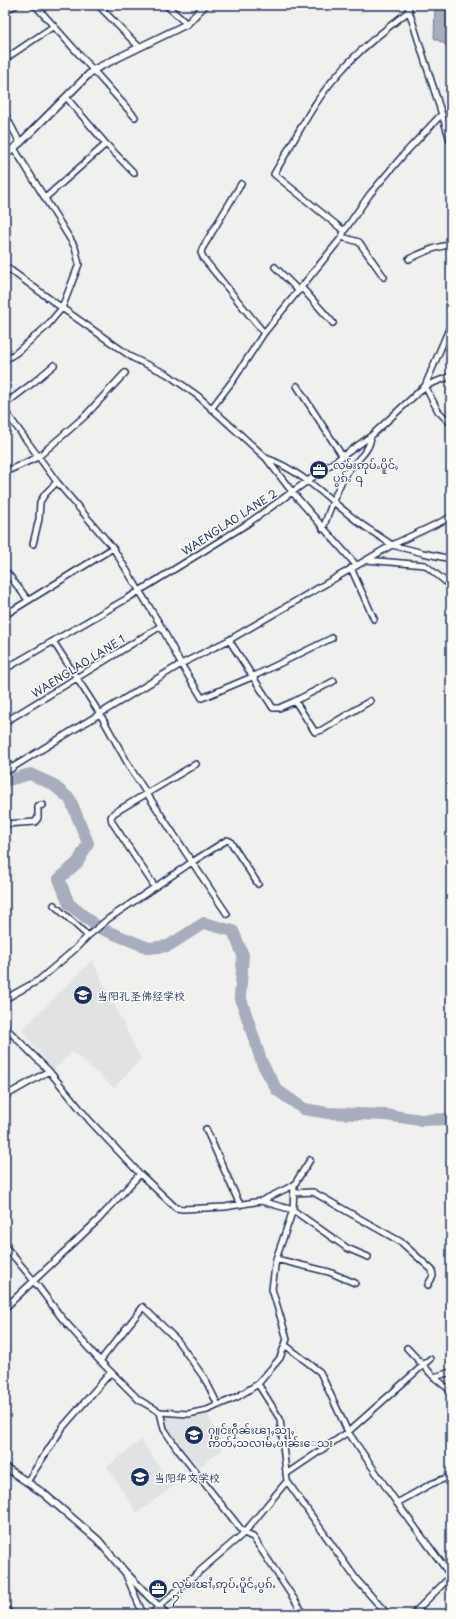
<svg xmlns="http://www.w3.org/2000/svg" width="456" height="1619" font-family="'Playpen Sans','LXGW WenKai TC','Noto Sans Myanmar',sans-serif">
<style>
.built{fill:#e0e2e3}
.water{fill:#a7adbd;stroke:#6f7b97}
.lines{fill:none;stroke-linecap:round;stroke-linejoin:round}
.river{stroke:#a7adbd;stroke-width:12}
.minor-casing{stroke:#1b2f5e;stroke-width:8}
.tertiary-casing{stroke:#1b2f5e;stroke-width:9}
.minor{stroke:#fdfcf7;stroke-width:5}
.tertiary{stroke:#fdfcf7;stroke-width:6}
.labels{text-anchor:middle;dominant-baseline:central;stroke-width:3;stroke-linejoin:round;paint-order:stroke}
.poi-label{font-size:11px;fill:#1b2f5e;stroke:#fdfcf7;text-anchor:start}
.street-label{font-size:11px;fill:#1b2f5e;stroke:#fdfcf7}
</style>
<rect width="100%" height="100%" fill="#f0f0ee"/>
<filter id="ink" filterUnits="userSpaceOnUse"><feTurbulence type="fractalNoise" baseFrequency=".025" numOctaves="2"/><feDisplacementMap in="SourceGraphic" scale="8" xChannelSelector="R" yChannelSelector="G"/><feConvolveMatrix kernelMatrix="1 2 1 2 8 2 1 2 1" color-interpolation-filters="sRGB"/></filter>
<g filter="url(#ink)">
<path class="built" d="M92,960L141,1059L114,1088L73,1052L53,1070L22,1030Z
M163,1414L183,1418L208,1414L222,1450L199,1467L158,1419Z
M141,1440L173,1487L137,1513L107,1467Z"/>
<path class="water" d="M435,5H451V48L434,38Z"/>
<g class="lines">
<path class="river" d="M5,781L30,774L52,784L70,799L88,843L78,862L59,879L69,904L99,928L149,948L168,946L204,923L233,931L243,955L240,996L262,1063L277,1090L304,1109L328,1113L386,1115L421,1120L451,1119"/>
<g class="minor-casing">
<path id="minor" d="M35,5L135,117
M98,5L139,47
M166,5L187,24
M408,5L409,11L451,143
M5,10L16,5
M5,59L54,26
M66,97L106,144L134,173
M5,114L20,143
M241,184L202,249L201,253L204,259L264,333
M45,198L106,144
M344,231L274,174C295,140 313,101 340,72C360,49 385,30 409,11
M342,237L359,242L384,277
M409,259C422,253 436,246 451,245
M5,266L62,308L133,358L167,374L198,396L266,458L293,493L356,565
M275,267L299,291
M302,288L333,323
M451,324L425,386L438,411L451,424
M5,360L16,353L46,327L62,308L79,264L75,247L14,148
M297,386L343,457
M5,404L34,382L54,365
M211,409L234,379L264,333L342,237L344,231L370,194L405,153L441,115
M5,411L57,482L113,548L161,626L181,664L202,698L252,677L332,638
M266,458C303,471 330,501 361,524C371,531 382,538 392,545L451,517
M5,472L38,457L85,416L125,373
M323,529C329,511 335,493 344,477C352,462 370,454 371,436
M33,544L39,519L40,502L45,494L57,482
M366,560L425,565L451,586
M351,568L374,619
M5,570L28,600
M5,615L113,548
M229,640L273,708H279L295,701L315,732L322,730L370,701
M53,641L100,714L132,771L192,862L108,919L88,936
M5,669L128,598L247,524L371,436L425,386L451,376
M295,701L334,681
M5,722L161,626
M5,758L11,769
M5,772L181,664L229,640L392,545L423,553L451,559
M5,824L35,822L38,818V806L43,805
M155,887L112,822L111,817L114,813L196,764
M227,914L192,862L227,840L230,841L258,884
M5,999L39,980L74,950L88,936L54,905
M5,1027L49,1071L5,1096
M49,1071L90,1121L140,1174L176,1208L183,1209L225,1207L261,1201L294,1185
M206,1129L240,1205
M294,1193L313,1192L401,1242L432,1270L433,1276L428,1285
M261,1201L293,1210L347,1248L368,1257
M5,1246L34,1281L61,1317L100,1361L139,1400L160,1412L188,1414L207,1410L237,1397L258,1384L280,1358L287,1339L272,1289L276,1259L293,1210L294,1185L310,1160
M276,1259L329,1272L355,1283
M5,1308L98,1220L140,1174
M285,1345L320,1372L348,1432L397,1503L451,1576
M407,1348L434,1377L451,1391
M100,1361L143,1307L177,1340L205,1379L218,1405
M434,1377L451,1372
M160,1412L164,1429L178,1450L244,1533L253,1537L304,1614
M286,1474L348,1432L430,1359
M287,1481L356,1579L387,1614
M27,1482L63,1427L111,1372
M397,1503L431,1484L451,1476
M126,1575L143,1614
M5,1608L11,1614
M152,1614L158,1607L244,1533L287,1481L280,1419L258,1384
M413,1614L451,1576"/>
</g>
<g class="tertiary-casing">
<path id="tertiary" d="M5,155L20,143L93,70L187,24L205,5
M5,1467L43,1493L98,1540L125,1572L166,1614"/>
</g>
<use href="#minor" class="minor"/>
<use href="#tertiary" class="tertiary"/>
</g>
</g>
<defs>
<g id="office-disc" transform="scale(1)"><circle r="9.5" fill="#1b2f5e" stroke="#fdfcf7"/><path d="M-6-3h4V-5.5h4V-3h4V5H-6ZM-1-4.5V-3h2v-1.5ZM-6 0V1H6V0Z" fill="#fff"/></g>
<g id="school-disc" transform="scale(1)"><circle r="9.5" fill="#1b2f5e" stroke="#fdfcf7"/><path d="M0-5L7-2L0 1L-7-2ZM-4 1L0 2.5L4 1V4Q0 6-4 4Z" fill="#fff"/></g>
</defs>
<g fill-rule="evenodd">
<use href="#office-disc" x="319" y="470"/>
<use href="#school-disc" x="83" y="995"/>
<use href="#school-disc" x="194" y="1435"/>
<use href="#school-disc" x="140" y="1477"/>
<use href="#office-disc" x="158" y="1589"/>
</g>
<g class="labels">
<g class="poi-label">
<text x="333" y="464">လုမ်းဢုပ်ႉပိူင်ႇ<tspan x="333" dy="13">ပွၵ်ႉ ႖</tspan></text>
<text x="97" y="995">当阳孔圣佛经学校</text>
<text x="208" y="1429">ႁူင်းႁဵၼ်းၽႃႇသႃႇ<tspan x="208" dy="13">ဢိတ်ႇသလၢမ်ႇပၢၼ်းေသး</tspan></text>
<text x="154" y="1477">当阳华文学校</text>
<text x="172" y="1583">လုမ်းၽၢႆႇဢုပ်ႉပိူင်ႇပွၵ်ႉ<tspan x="172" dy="13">႒</tspan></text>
</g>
<g class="street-label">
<text transform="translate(229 522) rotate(-33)">WAENGLAO LANE 2</text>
<text transform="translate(78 666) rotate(-32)">WAENGLAO LANE 1</text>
</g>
</g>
<rect width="456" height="1619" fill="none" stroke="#fdfcf7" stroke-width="20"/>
<rect x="10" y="10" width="436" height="1599" fill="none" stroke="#1b2f5e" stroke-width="1.5" filter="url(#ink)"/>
</svg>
